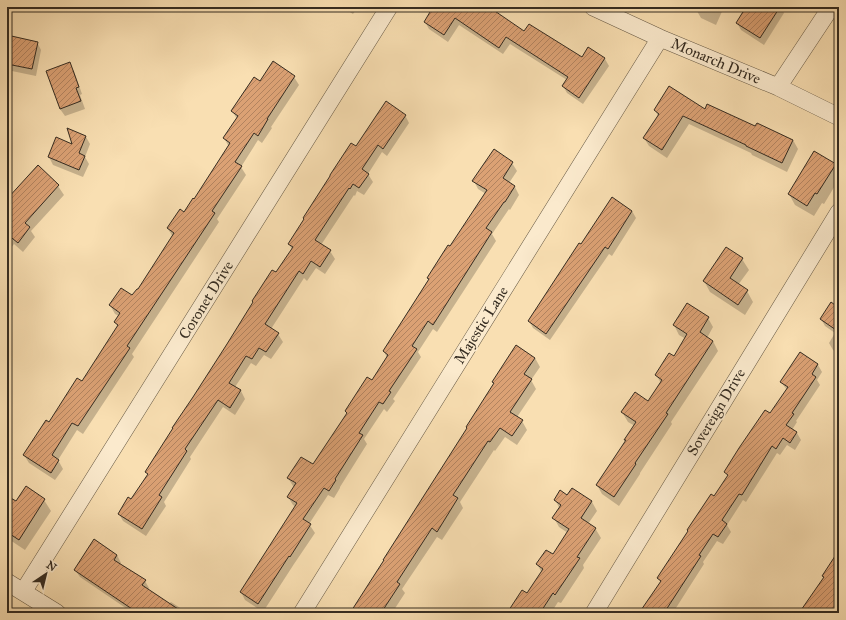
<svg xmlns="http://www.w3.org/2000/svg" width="846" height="620" font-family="'IM FELL Great Primer',serif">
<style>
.shadow{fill:#0003}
.building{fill:url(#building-hatch);stroke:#352c21}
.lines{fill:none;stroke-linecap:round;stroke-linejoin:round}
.street-casing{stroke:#665945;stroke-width:18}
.street{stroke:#fbeacd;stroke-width:17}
.labels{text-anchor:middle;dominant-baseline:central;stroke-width:3.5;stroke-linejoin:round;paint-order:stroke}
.street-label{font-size:15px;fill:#352c21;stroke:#fbeacd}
</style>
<defs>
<pattern id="building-hatch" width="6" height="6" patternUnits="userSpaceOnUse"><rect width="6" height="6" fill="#dba174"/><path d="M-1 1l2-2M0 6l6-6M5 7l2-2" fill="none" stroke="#b2835f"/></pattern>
</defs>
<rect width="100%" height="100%" fill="#f9dfb2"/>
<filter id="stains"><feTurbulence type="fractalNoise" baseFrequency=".005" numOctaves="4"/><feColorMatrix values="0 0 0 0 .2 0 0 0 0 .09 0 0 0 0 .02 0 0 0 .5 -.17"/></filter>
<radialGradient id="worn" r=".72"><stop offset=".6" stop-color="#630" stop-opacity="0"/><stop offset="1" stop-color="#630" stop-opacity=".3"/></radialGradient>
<path class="shadow" d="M342,7H358L353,14Z
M435,7H487L525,32L582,58L588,48L605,59L609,66L583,104L567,93L563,86L567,80L510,44L503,54L459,25L448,42L429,29L425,22Z
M688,7H724L716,25L701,18L697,11Z
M747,7H781L784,13L764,45L741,30L737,23Z
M7,36L37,42L41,50L36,76L7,70Z
M69,64L74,71L82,94L80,95L85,109L65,116L60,109Z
M294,77L299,85L271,127L272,128L262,143L258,140L241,167L246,175L217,219L219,222L132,354L134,357L83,434L77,430L58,460L63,469L55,480L29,463L24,455L82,382L118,327L115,322L119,316L115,314L110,305L132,297L138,291L173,237L168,229L184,213L195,200L229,147L224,138L237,119L232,111L260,82Z
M655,110L705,111L793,140L798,149L787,172L752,155L751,153L689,124L667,158L649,146L644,138L658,116Z
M405,115L409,123L387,156L382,152L368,174L373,182L364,195L357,191L355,196L354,195L321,245L330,251L335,259L325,274L316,268L307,281L304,278L271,329L278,334L283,342L271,359L264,355L256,366L251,363L235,387L241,391L245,399L235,415L223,407L190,457L191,459L164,502L166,506L146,536L123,521L119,514L132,501L148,475L146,472L292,250L289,244L356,147Z
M68,130L86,137L90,144L85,157L89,164L83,177L53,165L49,157L74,146Z
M494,150L512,163L517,171L509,183L515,187L519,195L510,210L509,209L492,234L496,241L437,332L433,329L418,352L421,357L393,399L395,401L387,412L384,409L364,439L367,444L340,487V488L334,498L328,495L309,524L315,533L294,564L263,612L245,600L241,592L296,507L293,505L288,497L295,487L293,486L288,478L314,466L387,358L384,351L430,280L428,278L450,247L486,194L478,189L474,181Z
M835,164L839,172V179L824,204L822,203L814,216L795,205L789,194Z
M38,167L58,186L64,195L31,231L35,237L23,252L14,244L8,252L7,251V204Z
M632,211L636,218L612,256L609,254L550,340L533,328L529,321L582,246Z
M742,259L749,270L738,285L747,291L753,302L745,315L710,292L704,281Z
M839,309V354L833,350L829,343L835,333L825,326L821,319Z
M708,318L713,327L707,338L713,341L718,351L671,422L672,424L640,473V474L619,506L602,494L597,485L627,441L626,440L635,426L628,422L622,412L648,402L661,383L656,375L674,357L686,339L679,335L674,325Z
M801,353L818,365L822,372L817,380L820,385L796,421L797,422L792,430L797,433L801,440L795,450L787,445L780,455L777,453L746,502L743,500L727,525L731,532L723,544L717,541L703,562L704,564L674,611L677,613H641L661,582L658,579L728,477L725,472L770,415L787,390L781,382Z
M535,358L540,367L531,380L536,389L517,417L522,421L527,430L517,445L505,437L495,451L494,450L460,502L463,508L442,540L437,537L402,589L405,593L392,613H351Z
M567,496L592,502L597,511L588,524L595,528L601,538L583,565L584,568L561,603L558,602L551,613H508L527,595L542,573L537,564L553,555L568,533L559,527L554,518L560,509L555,500Z
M44,500L51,511L25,550L7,538V507L16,503Z
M839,552V613H801L824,578L823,576Z
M117,555L121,563L120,564L145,581L149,588L148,590L169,604L171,602L188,613H133L80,577L75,570Z"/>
<path class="building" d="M433,7H489L524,31L529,24L582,57L588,47L605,58L579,98L562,86L568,77L506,37L499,48L455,18L444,35L424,22Z
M746,7H780L760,38L736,23Z
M7,35L38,42L32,69L7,64Z
M273,61L295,76L267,119H268L258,136L254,133L235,162L242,166L212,211L215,213L127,346L130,348L78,426L72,423L52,455L59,460L51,473L23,455L46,420L49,422L77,378L82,381L118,325L114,322L120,313L109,305L121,288L132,295L137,289H138L174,233L167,228L180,209L184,212L193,198L194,199L230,143L223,138L238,116L231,111L254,77L260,81Z
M70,62L79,87L76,88L81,101L60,109L46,71Z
M669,86L705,109L707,104L755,126L757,123L793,140L782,163L746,146V145L683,116L662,150L643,138L659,114L654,110Z
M386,101L406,115L383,149L378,145L362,169L369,174L359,188L353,184L350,189L349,188L315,240L331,250L320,267L311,261L303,274L299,271L265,324L279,333L266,352L259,348L252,359L246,356L229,383L241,390L230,408L218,400L185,449L187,451L159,495L162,497L142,529L118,514L128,497L131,499L148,474L145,472L173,428H172L193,397L227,344L253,302L252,301L272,270L276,272L293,247L288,244L304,219L303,218L330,176V175L351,143L356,146Z
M67,128L86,136L79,153L85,156L79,170L48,157L56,137L72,144Z
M494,149L513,162L503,178L515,186L505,202H504L486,228L492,232L433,325L428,321L412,346L417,349L389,391L391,392L383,404L379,402L359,433L363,435L335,479L336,480L329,491L324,488L303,519L311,524L290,557L289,556L258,604L240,592L297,503L287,497L296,483L287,478L301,457L313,464L347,413L345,411L367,377L372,380L388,355L383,351L429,279L427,278L448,245L450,246L487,190L472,181Z
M814,151L836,164L817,194L815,193L807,206L788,194Z
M38,165L59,185L25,223L30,227L18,243L7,234V199Z
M612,197L632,211L608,249L605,247L546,334L528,321L579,243L581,244Z
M726,247L743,258L730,278L748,290L738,305L703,281Z
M831,302L839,308V332L820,319Z
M687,303L709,317L700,332L713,341L666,413L668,414L635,463L636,464L614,497L596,485L626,440H624L636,422L621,412L635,392L648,401L662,380L655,375L669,353L674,356L687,334L673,325Z
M516,345L535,358L524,374L532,379L510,412L523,420L512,436L500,428L490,442L488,441L453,495L458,498L437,532L432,528L397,582L400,584L381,613H350L384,560H383L467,428L466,427L494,383L492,382Z
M800,352L818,364L812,374L816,377L792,413L794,414L786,425L797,432L790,443L783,438L776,449L772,446L742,495L739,494L722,520L727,524L718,537L713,534L699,555L701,556L664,613H639L661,581L657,578L688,531L687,530L711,494L714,496L728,475L724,472L739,448L765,410L770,413L788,387L780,382Z
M26,486L45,499L19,540L7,532V496L16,501Z
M572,488L592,501L581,518L596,528L577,557L580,558L555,595L553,593L540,613H507L522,590L527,593L543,569L536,564L546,550L553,554L569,529L552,518L561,505L554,500L560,490L567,495Z
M94,539L117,555L114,560L146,580L142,585L184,613H138L74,570Z
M839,550V606L834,613H799L824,577L822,576Z"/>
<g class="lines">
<g class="street-casing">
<path id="street" d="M593,7L660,38L778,87L839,117
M778,87L831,7
M7,582L57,613
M23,592L389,7
M302,613L660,38
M594,613L839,212"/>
</g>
<use href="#street" class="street"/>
</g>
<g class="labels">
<g class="street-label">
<text transform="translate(716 61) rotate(23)">Monarch Drive</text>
<text transform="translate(206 300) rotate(-58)">Coronet Drive</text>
<text transform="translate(481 325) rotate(-58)">Majestic Lane</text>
<text transform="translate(716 412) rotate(-59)">Sovereign Drive</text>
</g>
</g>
<rect width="846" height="620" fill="none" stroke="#f9dfb2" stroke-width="24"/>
<rect x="8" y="8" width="830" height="604" fill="none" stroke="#352c21" stroke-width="2"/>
<rect x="12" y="12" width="822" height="596" fill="none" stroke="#352c21"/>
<g transform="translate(46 574) rotate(35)" stroke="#fbeacd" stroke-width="3" paint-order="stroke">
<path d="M0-3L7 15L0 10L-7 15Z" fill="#352c21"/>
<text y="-6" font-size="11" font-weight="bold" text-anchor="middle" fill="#352c21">N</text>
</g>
<rect width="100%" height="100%" filter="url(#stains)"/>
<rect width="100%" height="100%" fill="url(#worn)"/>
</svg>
